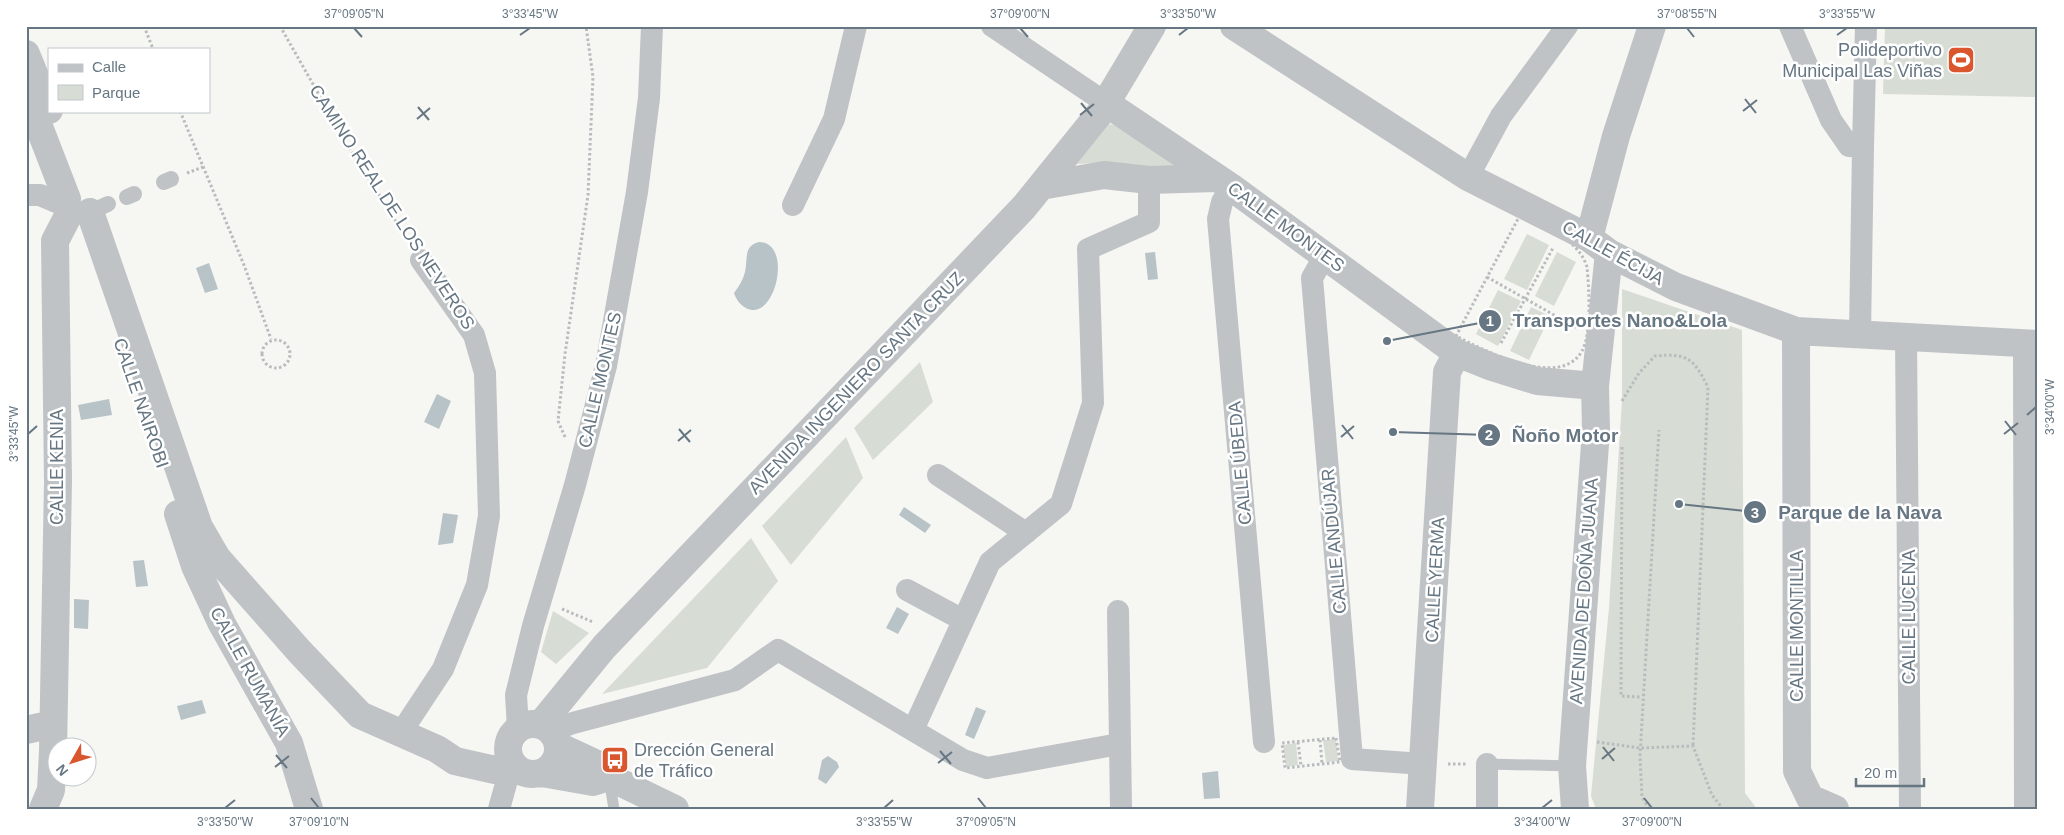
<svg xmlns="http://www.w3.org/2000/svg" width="2064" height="835" font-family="Helvetica,sans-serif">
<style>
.green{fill:#d7dcd4}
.water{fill:#b8c3c7}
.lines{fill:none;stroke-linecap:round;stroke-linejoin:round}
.path{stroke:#b9bcbe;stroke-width:3;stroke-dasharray:2.5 2.5;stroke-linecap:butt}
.service{stroke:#bfc3c6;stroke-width:11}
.pedestrian{stroke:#bfc3c6;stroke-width:16}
.minor{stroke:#bfc3c6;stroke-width:22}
.tertiary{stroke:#bfc3c6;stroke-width:28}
.ticks{fill:none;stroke:#667682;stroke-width:2}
.labels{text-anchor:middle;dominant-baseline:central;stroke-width:5;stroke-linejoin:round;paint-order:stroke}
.poi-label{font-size:18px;fill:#667682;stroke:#fff;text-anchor:end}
.street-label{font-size:18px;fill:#667682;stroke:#fff}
.leader{fill:none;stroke:#667682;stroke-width:2}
.callout-dot{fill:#667682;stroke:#fff;stroke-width:2}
.mark-label{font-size:15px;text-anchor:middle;font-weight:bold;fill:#fff}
.callout-label{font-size:19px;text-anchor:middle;font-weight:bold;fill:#667682;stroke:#fff;stroke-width:5;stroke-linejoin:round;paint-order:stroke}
.neatline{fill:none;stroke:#667682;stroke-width:2}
.ticks-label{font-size:12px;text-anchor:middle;fill:#667682}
</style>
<rect width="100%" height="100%" fill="#f6f6f3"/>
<path class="green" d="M1885,26H2038V97L1883,94Z
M1109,124L1114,125L1179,166L1181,170L1099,163L1076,164Z
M1527,234L1549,245L1527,290L1504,279Z
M1557,252L1576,262L1554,306L1535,296Z
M1622,289L1742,330L1745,793L1757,809H1596L1591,796L1609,608L1622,400Z
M1498,290L1521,301L1498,346L1476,334Z
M1531,307L1550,316L1529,360L1510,351Z
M920,362L933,402L873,460L854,428Z
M846,437L863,478L791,565L762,526Z
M751,538L778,581L707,668L602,694Z
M553,611L589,633L556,664L541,652Z
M1336,739L1338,761L1326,762L1323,740Z
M1296,743L1298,765L1286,767L1283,745Z"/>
<path class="water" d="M759,242C794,242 775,324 746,308C740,305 736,299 734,293C739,286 743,280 745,272C748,259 743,246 759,242Z
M1155,252L1158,279L1148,280L1145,253Z
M209,263L218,289L205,293L196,268Z
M437,394L451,401L439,429L424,422Z
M109,399L112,415L81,420L78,405Z
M904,507L931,525L925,533L899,515Z
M443,513L458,515L453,543L438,545Z
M144,560L148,586L136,587L133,561Z
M74,599L89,600L88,629L74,628Z
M897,607L909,614L898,634L886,628Z
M202,700L206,713L181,720L177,706Z
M976,707L986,711L974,739L965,735Z
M828,756L837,762L839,767L826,784L818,779L822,760Z
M1218,771L1220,798L1204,799L1202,773Z"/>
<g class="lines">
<path class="path" d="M144,26L153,49
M280,26L347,144L409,242
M180,111L244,265L271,339
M187,173L203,167
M1520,215C1545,228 1578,238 1587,267C1589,288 1592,333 1582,351C1560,390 1485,351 1456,336Z
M1487,277L1577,328
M262 354a14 14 0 1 1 28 0a14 14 0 1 1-28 0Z
M1501,343L1553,248
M1622,401L1639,373L1655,356C1688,353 1693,358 1708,387L1693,746
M565,437L558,421L565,354L588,195L593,77L586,26
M1622,447L1621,696L1642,697
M562,609L593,622
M1336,738L1340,762L1285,768L1282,743Z
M1320,740L1322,764
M1298,742L1301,766
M1597,742L1640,748L1693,746L1712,795L1723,809
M1448,764H1467
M1649,809L1642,797L1640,756L1659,430"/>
<path class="service" d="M1487,764L1572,766
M609,778L614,809"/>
<path class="pedestrian" d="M164,182L171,179
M127,197L134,194
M90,212L108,204"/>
<path class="minor" d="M992,26L1106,103
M1790,26L1831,120L1849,146L1863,147L1866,26
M1468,177L1501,116L1567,26
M1231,187L1222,202L1218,219L1264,742
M26,195H40L66,206
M793,205L834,119L856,26
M1325,255L1312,278L1352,759L1423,764
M1860,333L1863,147
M1906,336L1910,809
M2024,343L2025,809
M938,475L1026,533
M907,590L963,620
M1118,611L1121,809
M518,728L516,695L533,626L575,485L606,366L637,192L649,98L652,26
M913,730L990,562L1061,504L1093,403L1088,249L1149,222V180
M552,731L573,723L735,680L778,650L963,760L987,768L1119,744
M400,734L443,669L477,585L489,516L485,373L474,335L421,260
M1487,764V809
M499,809L507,780L517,769"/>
<path class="tertiary" d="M1234,26L1468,177L1589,238L1609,253L1676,287L1796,331L2038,344
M26,54L49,110
M26,93L67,199
M1106,103L1231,187L1457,353L1492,367L1537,381L1595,386
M1041,186L1104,175L1149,180L1216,178
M90,212L199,527L217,558L300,652L360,715L437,749L455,761L495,770L511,762
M1589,238L1616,136L1652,26
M1796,331L1797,771L1810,798L1835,809
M178,514L195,566L222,624L289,743L309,809
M508 749a25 25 0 1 1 50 0a25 25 0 1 1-50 0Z
M541,724L604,647L1024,207L1100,113L1152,26
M26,730L53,724
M558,746L601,766L609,777L675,809
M542,773L593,782L609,777
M43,809L51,790L53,751L58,481L55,241L69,214
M1420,809L1447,372L1457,353
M1575,809L1572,766L1596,430L1595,386L1609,253"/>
</g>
<path class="ticks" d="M354,28L362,37M1020,28L1028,37M1687,28L1694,37M520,35L530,28M1179,35L1188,28M1837,35L1847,28M1745,99L1756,113M1081,103L1092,116M418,107L429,120M1743,111L1757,100M1080,115L1094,104M417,119L430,108M2027,415L2036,407M2005,421L2016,435M1342,425L1353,439M679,429L690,442M28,434L37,426M2004,434L2018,423M1341,437L1354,426M678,441L691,430M1603,747L1614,761M940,751L951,764M276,755L287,768M1602,759L1615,748M938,763L952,752M275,767L289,756M311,798L319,808M978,798L986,808M1644,798L1652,808M225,808L235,800M884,808L893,800M1542,808L1552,800"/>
<defs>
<g id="stadium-square" transform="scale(1.4375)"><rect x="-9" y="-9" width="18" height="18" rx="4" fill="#d9562f" stroke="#fff"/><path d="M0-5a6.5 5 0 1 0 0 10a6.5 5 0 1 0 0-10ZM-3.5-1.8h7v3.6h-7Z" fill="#fff"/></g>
<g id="bus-square" transform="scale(1.4375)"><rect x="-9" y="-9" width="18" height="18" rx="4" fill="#d9562f" stroke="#fff"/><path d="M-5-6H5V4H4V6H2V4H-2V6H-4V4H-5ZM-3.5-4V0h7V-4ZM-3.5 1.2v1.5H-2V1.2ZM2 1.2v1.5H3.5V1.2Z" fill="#fff"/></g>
</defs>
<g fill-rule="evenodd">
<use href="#stadium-square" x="1961" y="60"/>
<use href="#bus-square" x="615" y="760"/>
</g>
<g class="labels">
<g class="poi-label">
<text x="1942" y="50">Polideportivo<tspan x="1942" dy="21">Municipal Las Viñas</tspan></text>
<text x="634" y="750" text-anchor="start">Drección General<tspan x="634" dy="21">de Tráfico</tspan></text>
</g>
<g class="street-label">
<text transform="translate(392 207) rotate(57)">CAMINO REAL DE LOS NEVEROS</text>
<text transform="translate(1286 227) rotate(36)">CALLE MONTES</text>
<text transform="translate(1613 253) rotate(29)">CALLE ÉCIJA</text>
<text transform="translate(600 380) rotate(-77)">CALLE MONTES</text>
<text transform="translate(856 383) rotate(-46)">AVENIDA INGENIERO SANTA CRUZ</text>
<text transform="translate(141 403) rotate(71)">CALLE NAIROBI</text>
<text transform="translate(1240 463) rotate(-95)">CALLE ÚBEDA</text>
<text transform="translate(57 467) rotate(-90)">CALLE KENIA</text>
<text transform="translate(1334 541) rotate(-95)">CALLE ANDÚJAR</text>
<text transform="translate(1435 580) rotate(-87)">CALLE YERMA</text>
<text transform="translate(1584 591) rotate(-86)">AVENIDA DE DOÑA JUANA</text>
<text transform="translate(1909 617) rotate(-90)">CALLE LUCENA</text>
<text transform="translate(1797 626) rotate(-90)">CALLE MONTILLA</text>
<text transform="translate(250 672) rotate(61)">CALLE RUMANÍA</text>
</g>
</g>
<path class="leader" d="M1387 341L1490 321M1393 432L1489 435M1679 504L1755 512"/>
<g class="callout-dot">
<circle cx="1387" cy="341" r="5"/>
<circle cx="1393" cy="432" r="5"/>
<circle cx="1679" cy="504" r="5"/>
<circle cx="1490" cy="321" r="12"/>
<circle cx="1489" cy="435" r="12"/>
<circle cx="1755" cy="512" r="12"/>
</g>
<g class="mark-label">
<text x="1490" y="326">1</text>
<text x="1489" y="440">2</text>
<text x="1755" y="518">3</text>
</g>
<g class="callout-label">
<text x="1620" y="327">Transportes Nano&amp;Lola</text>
<text x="1565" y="442">Ñoño Motor</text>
<text x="1860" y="519">Parque de la Nava</text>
</g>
<rect width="2064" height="835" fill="none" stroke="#ffffff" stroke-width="55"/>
<rect x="48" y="48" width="162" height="65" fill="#ffffff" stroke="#c2c8cd"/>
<rect x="58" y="64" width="25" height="8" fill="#bfc3c6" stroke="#c2c8cd"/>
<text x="92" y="72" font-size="15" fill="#667682">Calle</text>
<rect x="58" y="85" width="25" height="15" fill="#d7dcd4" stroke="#c2c8cd"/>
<text x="92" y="98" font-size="15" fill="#667682">Parque</text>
<g transform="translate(72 762) rotate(231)"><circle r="24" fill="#ffffff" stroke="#c2c8cd"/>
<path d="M0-4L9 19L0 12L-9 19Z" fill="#d9562f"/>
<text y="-8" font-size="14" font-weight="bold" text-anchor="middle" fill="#667682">N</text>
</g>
<path d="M1856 778v8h68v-8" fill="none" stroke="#667682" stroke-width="2.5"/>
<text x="1864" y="778" font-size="15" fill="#667682" stroke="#ffffff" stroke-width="4" paint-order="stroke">20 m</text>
<rect x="28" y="28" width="2008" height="780" class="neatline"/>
<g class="ticks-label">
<text x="354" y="18">37°09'05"N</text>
<text x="530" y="18">3°33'45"W</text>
<text x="1020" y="18">37°09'00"N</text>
<text x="1188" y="18">3°33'50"W</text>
<text x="1687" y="18">37°08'55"N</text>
<text x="1847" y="18">3°33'55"W</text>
<text transform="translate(2050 407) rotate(-90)" y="4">3°34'00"W</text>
<text transform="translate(14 434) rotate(-90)" y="4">3°33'45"W</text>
<text x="225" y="826">3°33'50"W</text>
<text x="319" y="826">37°09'10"N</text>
<text x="884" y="826">3°33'55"W</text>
<text x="986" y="826">37°09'05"N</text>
<text x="1542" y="826">3°34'00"W</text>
<text x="1652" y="826">37°09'00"N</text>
</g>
</svg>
